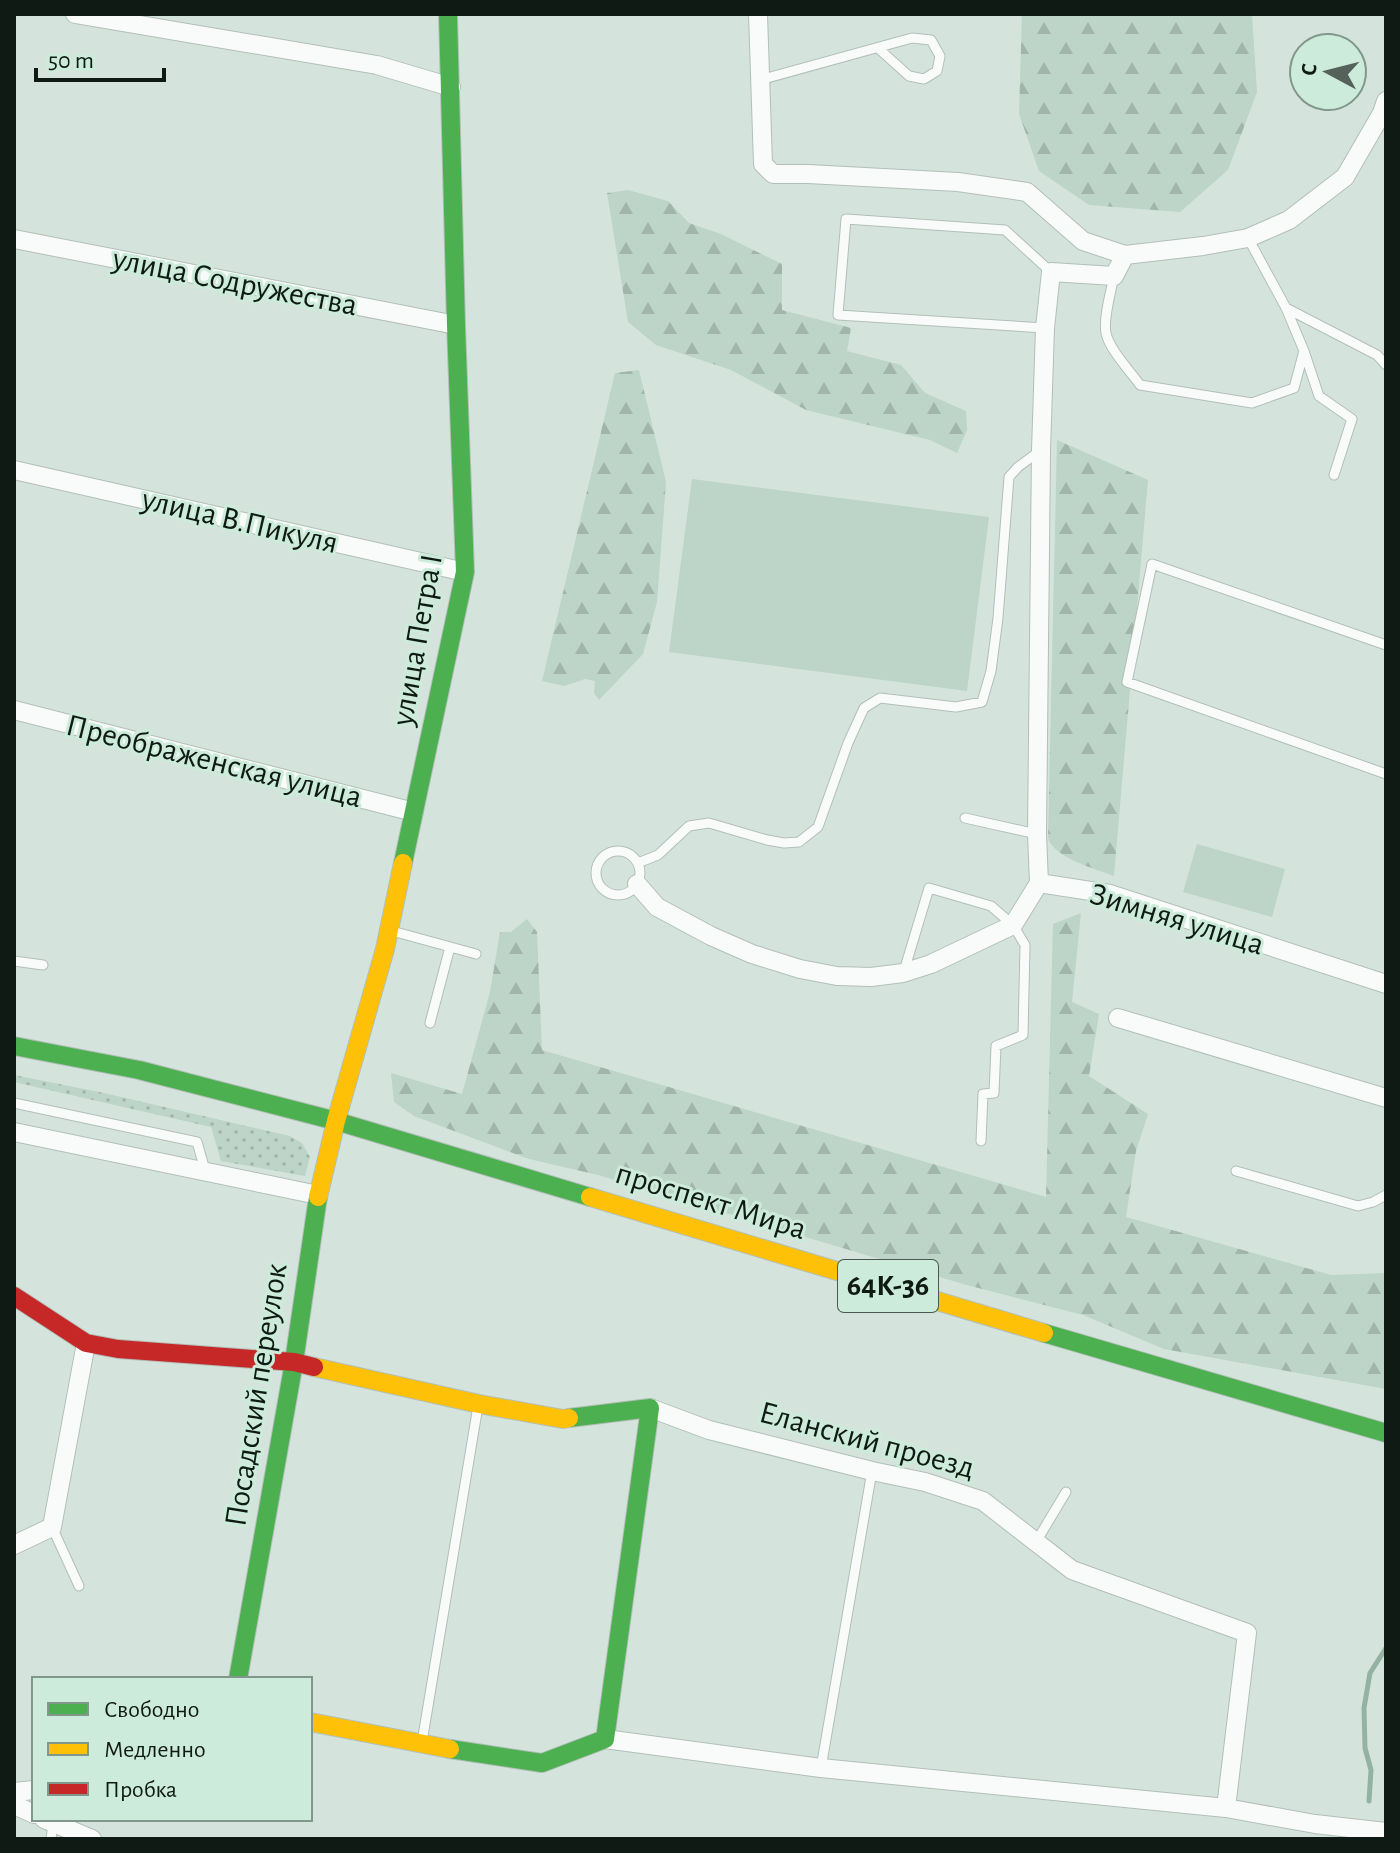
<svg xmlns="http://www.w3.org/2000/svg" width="1400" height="1853" font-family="'Alegreya Sans',sans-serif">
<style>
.grass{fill:url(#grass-dots)}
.forest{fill:url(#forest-firs)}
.park{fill:#bdd4c8}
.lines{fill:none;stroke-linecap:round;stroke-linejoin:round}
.stream{stroke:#94b2a3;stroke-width:5}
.lane-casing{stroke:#b2bfb8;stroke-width:11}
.street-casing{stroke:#b2bfb8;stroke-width:20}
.fast-casing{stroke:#b2bfb8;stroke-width:20}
.slow-casing{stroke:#b2bfb8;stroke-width:20}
.jam-casing{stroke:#b2bfb8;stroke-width:20}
.lane{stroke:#f9fbfa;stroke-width:9}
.street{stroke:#f9fbfa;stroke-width:18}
.fast{stroke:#4caf50;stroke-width:18}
.slow{stroke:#ffc107;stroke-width:18}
.jam{stroke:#c62828;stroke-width:18}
.labels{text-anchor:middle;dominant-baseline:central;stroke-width:6;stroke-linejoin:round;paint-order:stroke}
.shield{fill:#cdebdb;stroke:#495950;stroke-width:2}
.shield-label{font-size:30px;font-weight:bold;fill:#101a15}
.street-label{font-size:32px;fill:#101a15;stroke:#cdebdb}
</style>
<defs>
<pattern id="grass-dots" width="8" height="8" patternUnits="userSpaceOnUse" patternTransform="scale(2)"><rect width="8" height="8" fill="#bdd4c8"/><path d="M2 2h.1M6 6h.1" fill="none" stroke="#a1b5ab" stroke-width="1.8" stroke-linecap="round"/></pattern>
<pattern id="forest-firs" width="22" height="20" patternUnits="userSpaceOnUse" patternTransform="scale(2)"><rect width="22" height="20" fill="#bdd4c8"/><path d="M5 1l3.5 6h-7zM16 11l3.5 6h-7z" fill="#a1b5ab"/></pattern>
</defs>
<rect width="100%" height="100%" fill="#d4e4dc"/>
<path class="grass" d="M14,1075L104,1093L290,1136L302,1143L310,1157L305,1176L221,1161L211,1127L14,1082Z"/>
<path class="forest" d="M1022,14H1252L1257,92L1228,170L1180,212L1089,205L1039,171L1019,114Z
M628,190L668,201L689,223L721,234L782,264V310L851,328L847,351L901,365L925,393L966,411L967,430L957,453L930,440L806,410L731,370L656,345L628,322L607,193Z
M639,370L666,482L657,602L643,654L599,700L594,693L595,681L585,679L564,686L542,681L615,373Z
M1057,440L1148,480L1114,876C1096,869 1054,858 1048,838Z
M1081,913L1072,1002L1099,1014L1089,1076L1148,1114L1136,1151L1126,1217L1331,1275L1386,1273V1389L1164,1349L1083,1315L963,1284L598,1175L529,1159L414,1116L394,1102L391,1073L462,1094L490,992L500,932H511L527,919L537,932L542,1050L1046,1197L1053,924Z"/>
<path class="park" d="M692,479L989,517L967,691L669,652Z
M1197,844L1285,869L1272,917L1183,892Z"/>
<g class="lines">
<path class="stream" d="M1369,1801L1371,1770L1365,1748L1364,1708L1370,1673L1386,1648"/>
<g class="lane-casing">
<path id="lane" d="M760,80L912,38L931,40L940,56L937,71L924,79L909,76L879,49
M1114,276C1111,292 1103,318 1106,333C1109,349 1130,371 1140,385L1252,403L1294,388L1304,351L1286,308L1248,238
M1286,308L1377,355L1386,365
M1045,328L838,315L846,219L1005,230L1051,272
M1304,351L1319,396L1352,419L1334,475
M1386,645L1152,564L1127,682L1386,774
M965,818L1037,834
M596 873a22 22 0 1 1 44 0a22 22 0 1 1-44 0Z
M638,863L658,855L689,826L709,823L767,840L784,843L799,842L818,827L848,743L864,708L880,698L956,707L982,702L991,671L998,618L1009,477L1018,467L1041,450
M392,931L476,954
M14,961L43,965
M904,971L929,888L991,906L1013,925L1025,945L1023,1035L996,1046L994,1093L983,1094L981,1141
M430,1023L450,947
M14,1103L197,1142L205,1170
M1236,1171L1358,1206L1373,1202L1386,1195
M52,1527L79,1586
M1036,1542L1066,1492
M422,1742L478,1406
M821,1768L872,1471
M51,1839L53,1823"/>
</g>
<g class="street-casing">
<path id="street" d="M75,14L377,65L451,87
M758,14L763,164L773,174H808L958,182L1027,192L1083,241L1125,255L1203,246L1248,238L1289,220L1345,177L1382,113L1386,101
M14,239L456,325
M14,470L465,572
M14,710L414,812
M1039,883L1037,834L1041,450L1045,328L1051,272L1114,276L1125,255
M637,884L657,907L711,936L752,954L800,969L837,976L871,977L903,973L931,964L1013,925L1039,883L1110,894L1386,984
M1118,1018L1386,1098
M14,1132L318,1195
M650,1408L709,1430L872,1471L925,1482L983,1501L1072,1570L1247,1633L1226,1808
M14,1545L52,1527L86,1343
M605,1739L821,1768L1226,1808L1315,1824L1386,1832
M14,1792L34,1790
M14,1805L34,1814
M44,1819L92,1839"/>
</g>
<g class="fast-casing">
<path id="fast" d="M403,863L465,572L456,325L448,14
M14,1046L139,1070L336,1121L590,1197
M1044,1333L1386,1433
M238,1679L294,1362L318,1197
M450,1749L542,1763L605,1739L650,1408L569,1418"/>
</g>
<g class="slow-casing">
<path id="slow" d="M318,1197L336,1121L385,949L403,863
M590,1197L1044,1333
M314,1367L479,1404L563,1419L569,1418
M310,1722L450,1749"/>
</g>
<g class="jam-casing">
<path id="jam" d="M14,1296L86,1343L118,1349L294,1362L314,1367"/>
</g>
<use href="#lane" class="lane"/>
<use href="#street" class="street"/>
<use href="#fast" class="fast"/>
<use href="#slow" class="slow"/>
<use href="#jam" class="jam"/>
</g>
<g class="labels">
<rect class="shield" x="838" y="1260" width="100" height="52" rx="6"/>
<g class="shield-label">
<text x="888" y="1286">64К-36</text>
</g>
<g class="street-label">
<text transform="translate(235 282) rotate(11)">улица Содружества</text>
<text transform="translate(240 521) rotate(13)">улица В.Пикуля</text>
<text transform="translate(417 640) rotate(-80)">улица Петра I</text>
<text transform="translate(214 761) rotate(14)">Преображенская улица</text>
<text transform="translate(1177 919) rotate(17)">Зимняя улица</text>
<text transform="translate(711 1201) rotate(17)">проспект Мира</text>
<text transform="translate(256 1395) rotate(-81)">Посадский переулок</text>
<text transform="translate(867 1440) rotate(15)">Еланский проезд</text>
</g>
</g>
<rect width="1400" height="1853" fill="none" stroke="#101a15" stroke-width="32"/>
<rect x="32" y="1677" width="280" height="144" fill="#cdebdb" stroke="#81978c" stroke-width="2"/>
<rect x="48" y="1703" width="40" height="12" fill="#4caf50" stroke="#81978c" stroke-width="2"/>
<text x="104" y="1717" font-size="24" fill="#101a15">Свободно</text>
<rect x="48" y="1743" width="40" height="12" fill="#ffc107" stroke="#81978c" stroke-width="2"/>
<text x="104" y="1757" font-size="24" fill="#101a15">Медленно</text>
<rect x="48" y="1783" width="40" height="12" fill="#c62828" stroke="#81978c" stroke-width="2"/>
<text x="104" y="1797" font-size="24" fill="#101a15">Пробка</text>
<g transform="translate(1328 72) rotate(277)"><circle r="38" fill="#cdebdb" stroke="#81978c" stroke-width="2"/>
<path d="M0-6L14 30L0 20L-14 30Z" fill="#55615b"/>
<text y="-12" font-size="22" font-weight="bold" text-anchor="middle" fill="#101a15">С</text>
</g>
<path d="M36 68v12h128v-12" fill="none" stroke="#101a15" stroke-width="4"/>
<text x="48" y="68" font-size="24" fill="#101a15" stroke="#cdebdb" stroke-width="6" paint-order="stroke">50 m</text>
</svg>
